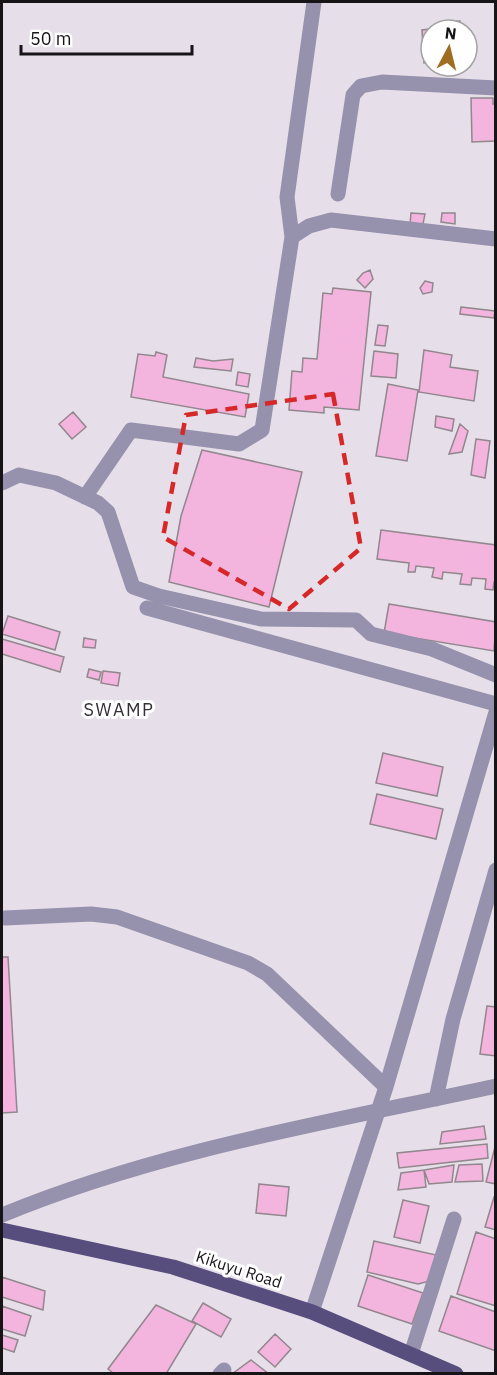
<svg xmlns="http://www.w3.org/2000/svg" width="497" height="1375" font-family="'IBM Plex Sans',sans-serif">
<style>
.building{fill:#f3b4de;stroke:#91878d;stroke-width:1.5}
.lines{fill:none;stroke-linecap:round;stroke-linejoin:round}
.minor{stroke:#9691ac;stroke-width:15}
.major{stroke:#584e7d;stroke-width:15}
.marked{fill:none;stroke:#d62828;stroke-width:4.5;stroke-dasharray:12 8;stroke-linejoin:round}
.labels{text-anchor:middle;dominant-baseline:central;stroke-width:6;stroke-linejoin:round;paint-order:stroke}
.street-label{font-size:16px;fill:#171418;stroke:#fff}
.neighbourhood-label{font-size:18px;letter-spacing:1.5px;fill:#342e36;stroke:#fff}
</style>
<rect width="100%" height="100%" fill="#e6dfe9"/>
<path class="building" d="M460,21V28H468L470,60H467V30H431V62L424,63L422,30L439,28V23Z
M471,98H493V104H496V141L472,142Z
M411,213L425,214L423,224H410Z
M442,213H455V224L441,222Z
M370,270L373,279L365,288L357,280L363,273Z
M425,281L433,283L432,292L423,294L420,288Z
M333,288L371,292L359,410L324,407V413L289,410L292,371L302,372L303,358L317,359L323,293L332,294Z
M461,307L495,311L494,318L460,314Z
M378,325L388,326L385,346L375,345Z
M424,350L452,355L450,367L478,371L474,401L419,392Z
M374,351L398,354L396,378L371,376Z
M156,352L167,355L163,377L249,394L245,417L131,397L138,354L155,356Z
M196,358L213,361L233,359L231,371L194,367Z
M238,372L250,374L248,387L236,385Z
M388,384L418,390L407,461L376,456Z
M73,412L86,427L72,439L59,424Z
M436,416L454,419L452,431L435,427Z
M460,424L468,431L462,452L449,454Z
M476,439L490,441L485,478L471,475Z
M202,450L302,472L269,607L169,582L181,516Z
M381,530L496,545V582H494L493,590L485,589L486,579L472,578L471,585L460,584L462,574L443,572L442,579L432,577L434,568L416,566L415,572H408L409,563L377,559Z
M389,604L496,622L494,651L384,633Z
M8,616L60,632L55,650L2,634Z
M84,638L96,640L95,648L83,647Z
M2,639L64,657L60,672L2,654Z
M89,669L101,672L99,680L87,677Z
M103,671L120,673L118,686L101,683Z
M383,753L443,767L437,796L376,783Z
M377,794L443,809L436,839L370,824Z
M2,957H8L17,1112L2,1113Z
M487,1006L496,1007V1056L480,1054Z
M484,1126L486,1139L440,1144L442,1132Z
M496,1143V1184L486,1182Z
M487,1144L488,1158L399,1168L397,1153Z
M482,1164L483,1181L455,1182L459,1165Z
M454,1165L452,1182L429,1184L424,1170Z
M424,1170L426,1187L398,1190L401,1173Z
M259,1184L289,1187L286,1216L256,1213Z
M494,1197L496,1198V1230L485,1227Z
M403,1200L429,1206L420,1243L394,1237Z
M476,1232L496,1239V1306L457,1294Z
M374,1241L436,1255L430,1281L418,1284L367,1272Z
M368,1275L423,1293L412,1324L358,1306Z
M2,1277L45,1291L43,1310L2,1297Z
M451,1296L496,1312V1351L439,1331Z
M203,1303L231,1319L221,1337L192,1321Z
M156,1305L196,1324L166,1374H114L108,1369Z
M2,1306L31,1316L25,1336L2,1329Z
M275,1334L291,1349L275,1367L258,1352Z
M2,1335L18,1340L14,1352L2,1348Z
M251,1360L269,1374H232Z"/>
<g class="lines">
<path class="minor" d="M338,194L353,95L361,86L382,82L496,88
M292,237L287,197L314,2
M2,483L19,475L56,483L98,503L108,512L133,587L159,596L261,619L356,620L371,634L432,649L496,675
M85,497L131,430L239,444L262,430L292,237L309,226L331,220L496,239
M147,608L496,704
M5,918L91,914L117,917L248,963L267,974L386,1087
M436,1099L453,1019L496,870
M2,1215C159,1150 330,1122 496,1086
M312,1312L386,1087L496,712
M411,1354L454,1219
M220,1374L224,1370"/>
<path class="major" d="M2,1230L173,1267L312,1312L456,1374"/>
</g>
<path class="marked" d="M333,394L361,548L289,609L163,537L186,415Z"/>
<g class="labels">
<g class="street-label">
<text transform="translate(239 1269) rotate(18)">Kikuyu Road</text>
</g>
<g class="neighbourhood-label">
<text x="119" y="709">SWAMP</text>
</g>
</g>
<rect width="497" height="1375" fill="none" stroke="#171418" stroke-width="6"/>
<g transform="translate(449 48) rotate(7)"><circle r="28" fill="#ffffff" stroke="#a2a1a3" stroke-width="1.5"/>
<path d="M0-4.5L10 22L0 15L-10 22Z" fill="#9f6d22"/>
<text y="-9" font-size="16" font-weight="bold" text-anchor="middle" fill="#171418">N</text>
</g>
<path d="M21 45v9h171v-9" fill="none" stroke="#171418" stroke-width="3"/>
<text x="30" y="45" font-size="18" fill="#171418" stroke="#ffffff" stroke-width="4.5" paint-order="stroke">50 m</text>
</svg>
